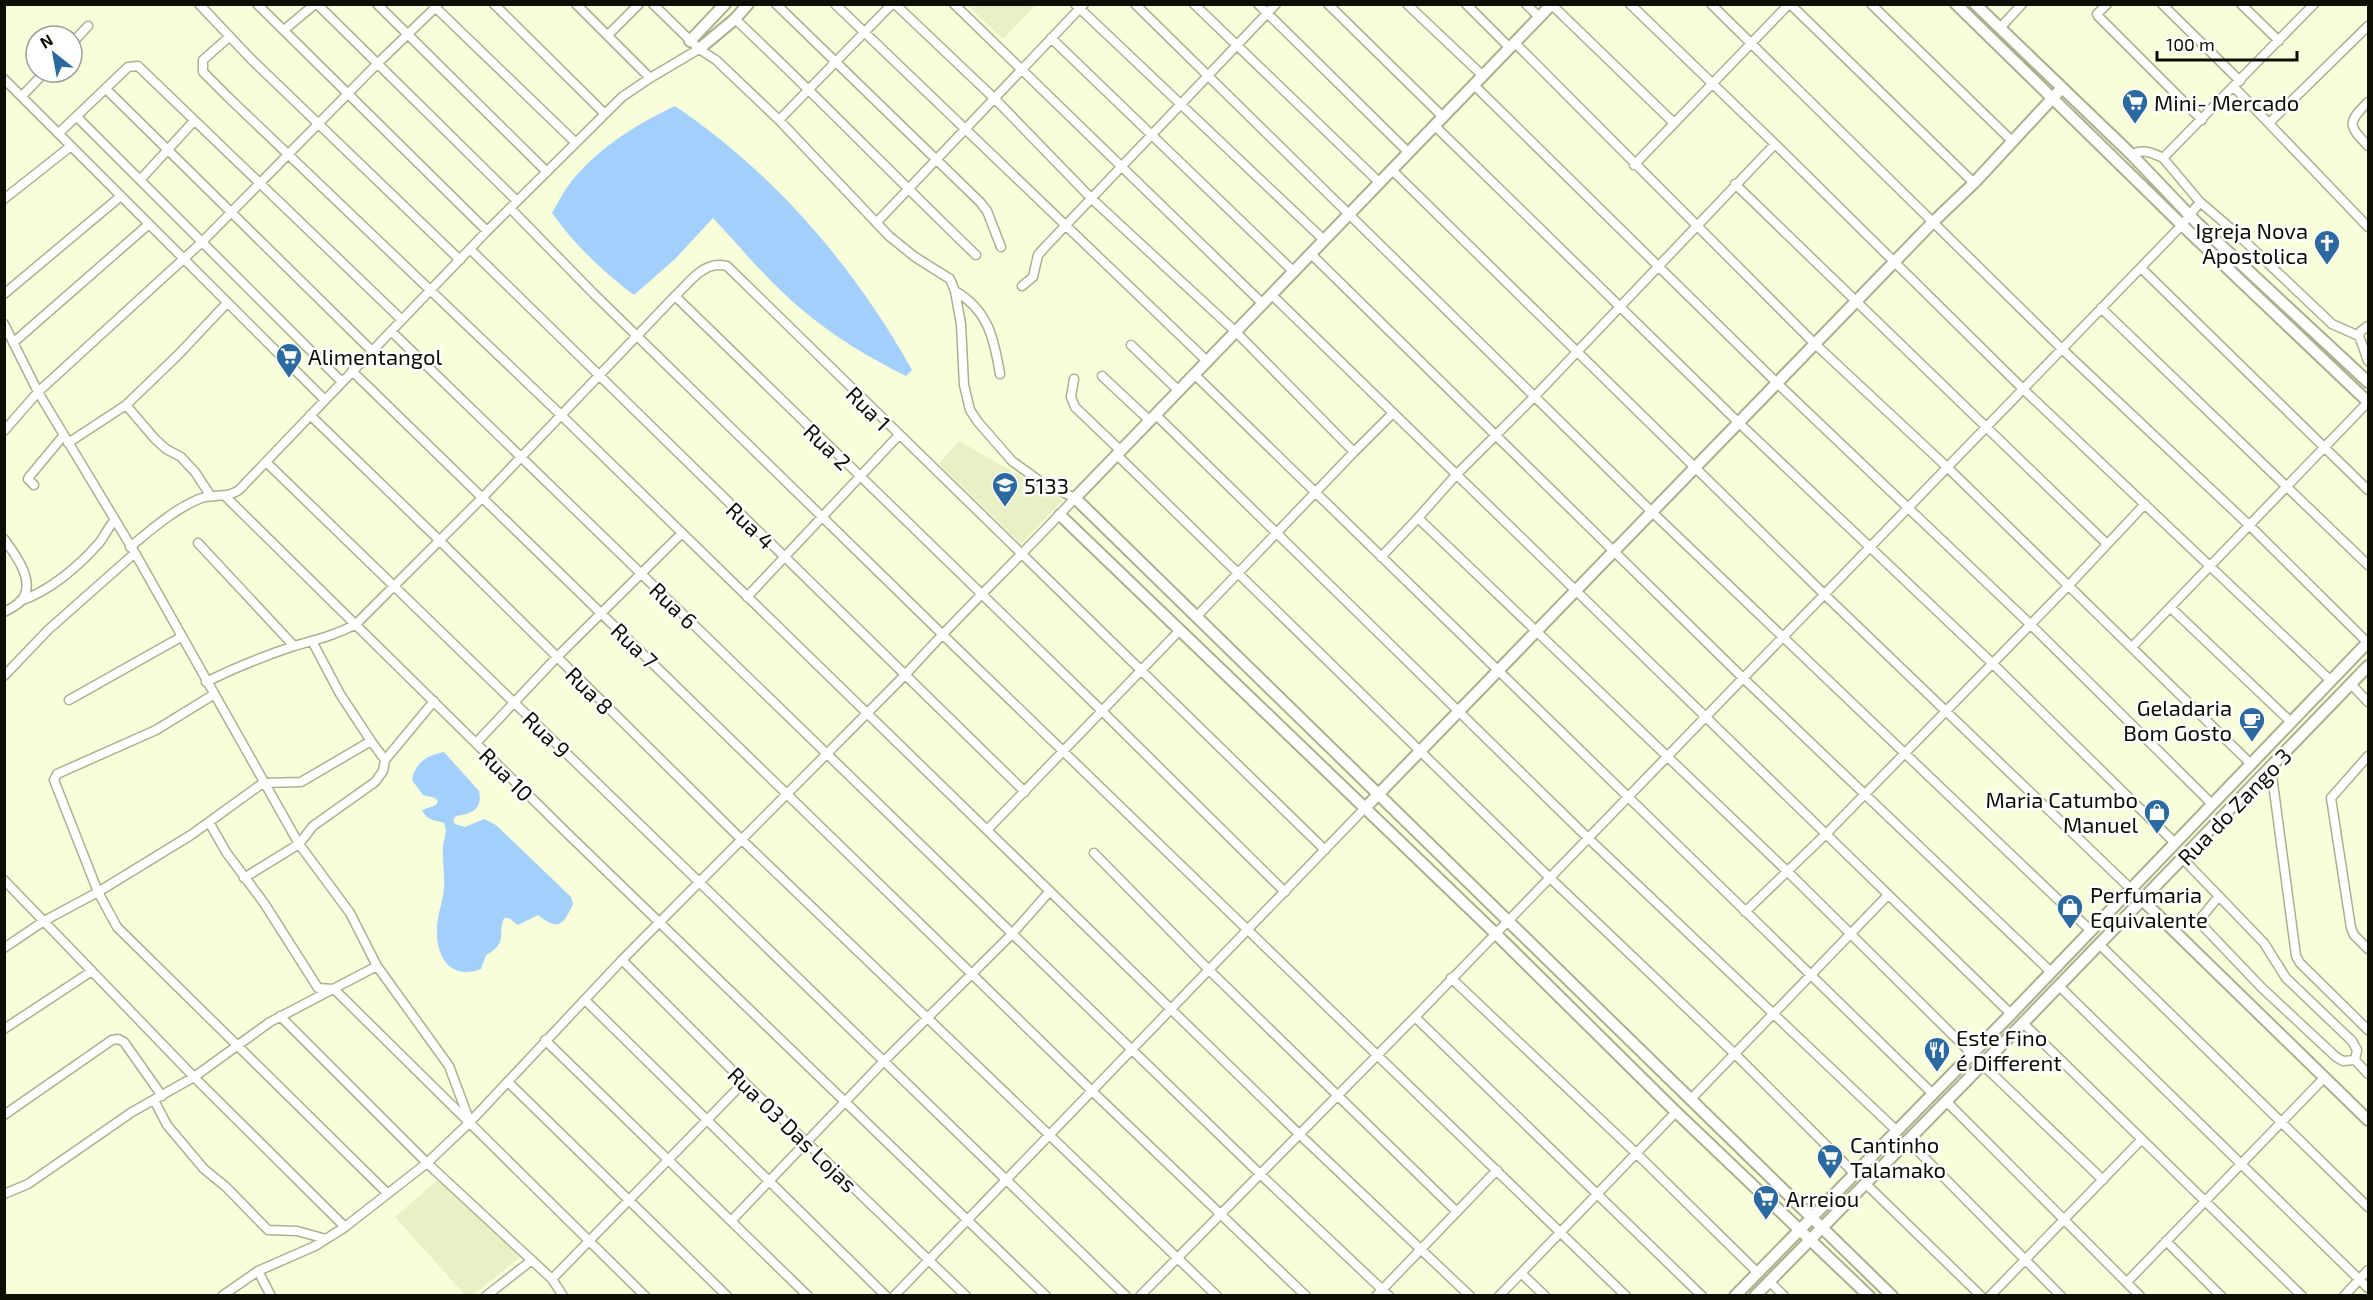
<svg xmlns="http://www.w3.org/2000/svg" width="2373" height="1300" font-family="'Exo 2',sans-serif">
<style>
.built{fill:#eaf0c6}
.water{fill:#a2cffb}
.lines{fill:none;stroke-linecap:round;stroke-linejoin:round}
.minor-casing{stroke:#abb18f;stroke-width:11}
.tertiary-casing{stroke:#abb18f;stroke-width:14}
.minor{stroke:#fff;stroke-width:8}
.tertiary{stroke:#fff;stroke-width:10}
.labels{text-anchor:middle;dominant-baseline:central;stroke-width:5;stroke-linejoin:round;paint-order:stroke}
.poi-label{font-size:22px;fill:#0d0f04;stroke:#fff;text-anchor:start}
.street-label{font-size:22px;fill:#0d0f04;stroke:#fff}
</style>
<rect width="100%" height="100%" fill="#f7fed9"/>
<path class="built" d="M967,5H1036L1003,39Z
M959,441L1063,500L1021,544L939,464Z
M440,1178L524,1254L473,1295H465L395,1217Z"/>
<path class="water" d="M675,106C774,173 854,266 912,370L906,376C869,358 832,335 800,308C768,281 741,248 713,218L675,259L634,295C602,271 575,245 552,213C559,201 566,187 575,177C603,145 637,124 675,106Z
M444,752L479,791C483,809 472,814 456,816L453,820L455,824L465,827L484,819L496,825L571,897L573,904C563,926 558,931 538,915L518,925L509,918H504C497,935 509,942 486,955L481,969C451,980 436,958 437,929C437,915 443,902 444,888C445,874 442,859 443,846C444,837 448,833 444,823C434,819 428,822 422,810L436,805L438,801L435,798L423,795L412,780C415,763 427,755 444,752Z"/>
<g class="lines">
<g class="minor-casing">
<path id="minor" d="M199,4L251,59L460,260
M257,4L487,231
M317,4L517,201
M377,4L547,172
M494,4L605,114
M576,4L650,78
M776,4L980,202L987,211L1001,247
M835,4L1207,361
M895,4L995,99L1092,199L1236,332L1354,452L1197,616
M954,4L1263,304
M1075,4L1324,240
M1135,4L1652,512L2091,931
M1194,4L1380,183
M1258,4L1409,153
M1328,4L1443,117
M1407,4L1483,76
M1466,4L1510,48
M1526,4L1540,18
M1630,4L1775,144L2023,389L2331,681
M1711,4L2062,349L2249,525L2368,643
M1790,4L1974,183
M1871,4L2013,142
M2107,4L2097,14L2098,16L2202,120
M2162,4L2240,81
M2241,4L2279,41
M433,5L576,143
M1552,5L1674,123
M735,19C817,96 895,177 976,255
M2000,28L2022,4
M284,30L315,4
M608,35L639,4
M229,37L203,60V72L228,97L561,415L1299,1134L1470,1296
M1051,38L1294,272
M72,43L88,26
M1515,43L1815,344L1947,467L2251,764
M4,79L71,146
M1474,85L1777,383L2030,624L2212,804
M2234,87L2368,227
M106,89L372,351
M22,96L45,72
M2368,102C2347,123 2348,125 2368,146
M77,117L342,382
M779,120L892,4
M2269,123L2368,26
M1435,126L1738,422L1992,663L2175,843
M60,132L128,67L138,66L402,320
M2132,155C2142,148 2153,153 2163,158
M1634,165L1789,4
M1392,170L1825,595L2131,889
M140,180L194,121
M1735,184L2107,544
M4,199L71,146L325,400
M2200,202L2235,232L2332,324L2359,336
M510,208L593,293L942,634L1626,1296
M877,222L1084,4
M470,249L1025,792
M1311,254L1743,678L2051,972
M2141,268L2368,490
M1022,286L1033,277L1038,255L1046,246L1276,4
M955,291C988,310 994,338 1000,374
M4,294L121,196
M1272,295L2011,1014
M675,296L1102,711L1285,892
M2101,308L2368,565
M4,324L38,392L135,553L299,844L350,913L377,966L449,1066L470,1122
M2368,326L2361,331L2359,336L2368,361
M391,331L1260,1174L1389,1296
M14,342L149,224
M1131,345L1179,391
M352,371L1092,1091L1306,1296
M1195,375L1933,1094
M1102,376L1150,421
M1074,379L1071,397L1075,407L1121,451
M126,405L155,439L166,449L181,457L195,472L210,495
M310,415L439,540L742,840L1217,1296
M1156,415L1588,838L1896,1130
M4,431L38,392L201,243L377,64L439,4
M68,443L126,405L178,355L227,303
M1354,452L1393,413
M1117,455L1549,877L1735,1054L1854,1173
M266,462L1126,1296
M34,485L28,479L29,477L64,435
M226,497L570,836L1046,1296
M1418,518L1456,475L1535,396L1775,144
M4,539C15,554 37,582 21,601C17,605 10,609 4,612
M198,543L294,646
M130,547C152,529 173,510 199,499C214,493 226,499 239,490L487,231L622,97L650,78L699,49
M1381,557L1418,518L1787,871L1972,1054
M747,597L898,436
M20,601C50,591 79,566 99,543C105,536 108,527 115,520
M2171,608L2291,722
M312,641L340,694L371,741
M2132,647L2368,402
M4,676L48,630L135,553
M206,682C234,668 264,656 294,646C315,640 336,635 356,624L483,497L675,296C690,282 704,260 727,266C925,462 1125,656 1325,850
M2351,684L2368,702
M213,695L156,730L57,774L54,780L98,892L117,927L387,1193
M69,700L181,637
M476,743L557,657L682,533
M2368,756L2331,798L2351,928L2354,935L2368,949
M2271,768L2296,956L2300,963L2368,1030
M209,822L226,852L264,903L318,988L334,989L645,1296
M987,830L1180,630
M1094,853L1208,969L1457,1212
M2183,859L2264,943L2286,978L2352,1041L2357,1050L2355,1060
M244,878L299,844L313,826L375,782L383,771L385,760L434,701
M4,880L194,1077L345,1227
M2219,896L2201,918L2200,923L2261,987L2336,1057L2343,1061L2355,1060L2368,1074
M1745,912L1826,834L2069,585L2145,504
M2099,944L2368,1207
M4,948L44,921L98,892L191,835L263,783L301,782L371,741L385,760
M622,960L744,1082L966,1296
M1451,978L1637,1154L1757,1272
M2059,986L2368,1288
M585,1000L886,1296
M280,1016L427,1163L552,1279L563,1296
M1415,1017L1702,1296
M2023,1023L2302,1296
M4,1029L92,971
M545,1040L808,1296
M1982,1064L2103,1180
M508,1082L727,1296
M154,1100L167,1125L204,1169L226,1187L268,1230L297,1231L326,1239
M1690,1100L1888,895
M1946,1101L2140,1296
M4,1115L112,1040L118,1039L124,1042L162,1096
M1907,1140L2061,1296
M1865,1183L1981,1296
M4,1194L28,1184L132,1112L194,1077L270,1022L377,966
M731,1221L884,1061L1012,934L1049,892
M2166,1241L2221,1296
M258,1271L271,1296
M1521,1273L1545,1296
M552,1279L744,1082
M1769,1281L1784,1296
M2127,1282L2325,1077
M222,1296L258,1271L315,1246L345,1227L427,1163L470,1122L622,960L906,674C960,613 1020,558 1075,498L1041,482L1012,461L978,422L970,410L964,385L961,324L955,291L950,279L915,257L889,236L779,120L716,60L699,49L653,4
M486,1296L532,1260
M894,1296L1364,809
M1140,1296L1415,1017L2182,225L2200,202L2163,158L2314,4
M1376,1296L1497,1170
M1499,1296L1676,1112
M1990,1296L2141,1140
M2344,1296L2368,1270"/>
</g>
<g class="tertiary-casing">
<path id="tertiary" d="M1552,4L1075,498L1892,1296
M1956,4L2182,225L2368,402
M1975,4L2132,155L2197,223L2368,382
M690,41L725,4
M699,49L735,19L748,4
M1060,515L1495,933L1676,1112L1869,1296
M1364,809L1933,222L1974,183L2061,89
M2131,889L2368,1120
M1735,1296L2011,1014L2368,642
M1755,1296L2023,1023L2368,666"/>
</g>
<use href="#minor" class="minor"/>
<use href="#tertiary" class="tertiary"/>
</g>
<defs>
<g id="supermarket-pin" transform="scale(1.35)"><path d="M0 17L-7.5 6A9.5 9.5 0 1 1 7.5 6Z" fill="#2b6aa0" stroke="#fff"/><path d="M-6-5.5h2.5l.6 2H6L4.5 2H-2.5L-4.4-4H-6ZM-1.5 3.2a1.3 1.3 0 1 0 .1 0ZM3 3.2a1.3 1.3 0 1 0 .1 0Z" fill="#fff"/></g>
<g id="church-pin" transform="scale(1.35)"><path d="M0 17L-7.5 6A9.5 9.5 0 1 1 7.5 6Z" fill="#2b6aa0" stroke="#fff"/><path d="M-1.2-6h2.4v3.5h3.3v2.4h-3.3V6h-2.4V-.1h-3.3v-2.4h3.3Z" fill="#fff"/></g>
<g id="school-pin" transform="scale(1.35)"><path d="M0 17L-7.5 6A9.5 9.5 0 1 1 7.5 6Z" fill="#2b6aa0" stroke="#fff"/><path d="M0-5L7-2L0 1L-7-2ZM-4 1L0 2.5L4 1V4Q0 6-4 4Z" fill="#fff"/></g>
<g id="cafe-pin" transform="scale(1.35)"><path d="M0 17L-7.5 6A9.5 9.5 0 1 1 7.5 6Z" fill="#2b6aa0" stroke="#fff"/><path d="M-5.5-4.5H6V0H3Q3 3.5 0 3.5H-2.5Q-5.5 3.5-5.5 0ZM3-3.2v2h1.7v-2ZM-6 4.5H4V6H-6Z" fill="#fff"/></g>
<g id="shop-pin" transform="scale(1.35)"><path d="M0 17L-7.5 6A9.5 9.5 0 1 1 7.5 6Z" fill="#2b6aa0" stroke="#fff"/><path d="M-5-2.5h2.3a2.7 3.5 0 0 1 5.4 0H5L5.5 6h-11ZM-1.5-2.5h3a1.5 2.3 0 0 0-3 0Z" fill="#fff"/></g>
<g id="restaurant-pin" transform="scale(1.35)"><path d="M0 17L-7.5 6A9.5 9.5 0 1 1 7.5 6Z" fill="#2b6aa0" stroke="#fff"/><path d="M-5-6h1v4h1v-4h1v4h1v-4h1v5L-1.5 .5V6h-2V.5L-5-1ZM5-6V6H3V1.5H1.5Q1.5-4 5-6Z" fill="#fff"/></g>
</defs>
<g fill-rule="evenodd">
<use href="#supermarket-pin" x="2135" y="102"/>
<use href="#church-pin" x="2327" y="243"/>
<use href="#supermarket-pin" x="289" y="356"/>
<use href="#school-pin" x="1005" y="485"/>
<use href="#cafe-pin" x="2252" y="720"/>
<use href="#shop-pin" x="2157" y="812"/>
<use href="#shop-pin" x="2070" y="907"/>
<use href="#restaurant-pin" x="1937" y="1050"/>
<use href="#supermarket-pin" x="1830" y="1157"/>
<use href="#supermarket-pin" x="1766" y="1198"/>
</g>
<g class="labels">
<g class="poi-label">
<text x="2154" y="102">Mini- Mercado</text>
<text x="2308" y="230" text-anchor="end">Igreja Nova<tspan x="2308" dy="25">Apostolica</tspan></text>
<text x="308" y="356">Alimentangol</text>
<text x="1024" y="485">5133</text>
<text x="2232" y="707" text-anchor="end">Geladaria<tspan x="2232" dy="25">Bom Gosto</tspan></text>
<text x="2138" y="799" text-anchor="end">Maria Catumbo<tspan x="2138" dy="25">Manuel</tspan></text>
<text x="2090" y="894">Perfumaria<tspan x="2090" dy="25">Equivalente</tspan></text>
<text x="1956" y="1037">Este Fino<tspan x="1956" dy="25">é Different</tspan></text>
<text x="1850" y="1144">Cantinho<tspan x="1850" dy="25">Talamako</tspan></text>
<text x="1786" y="1198">Arreiou</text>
</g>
<g class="street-label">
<text transform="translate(869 408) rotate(45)">Rua 1</text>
<text transform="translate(828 446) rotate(44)">Rua 2</text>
<text transform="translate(751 525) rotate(44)">Rua 4</text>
<text transform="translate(674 605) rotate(44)">Rua 6</text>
<text transform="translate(635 645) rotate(44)">Rua 7</text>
<text transform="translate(590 690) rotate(45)">Rua 8</text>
<text transform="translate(547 734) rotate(44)">Rua 9</text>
<text transform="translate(507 774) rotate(45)">Rua 10</text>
<text transform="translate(2234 806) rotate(-46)">Rua do Zango 3</text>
<text transform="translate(793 1129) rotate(44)">Rua 03 Das Lojas</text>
</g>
</g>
<rect width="2373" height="1300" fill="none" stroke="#0d0f04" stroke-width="12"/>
<g transform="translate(54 54) rotate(329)"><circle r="28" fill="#ffffff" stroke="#9e9f9b" stroke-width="1.5"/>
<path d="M0-4.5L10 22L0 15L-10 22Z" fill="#2b6aa0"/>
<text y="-9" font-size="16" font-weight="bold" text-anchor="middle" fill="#0d0f04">N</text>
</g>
<path d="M2157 51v9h140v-9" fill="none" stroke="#0d0f04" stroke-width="3"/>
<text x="2166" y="51" font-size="18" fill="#0d0f04" stroke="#ffffff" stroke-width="4.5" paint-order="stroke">100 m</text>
</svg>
